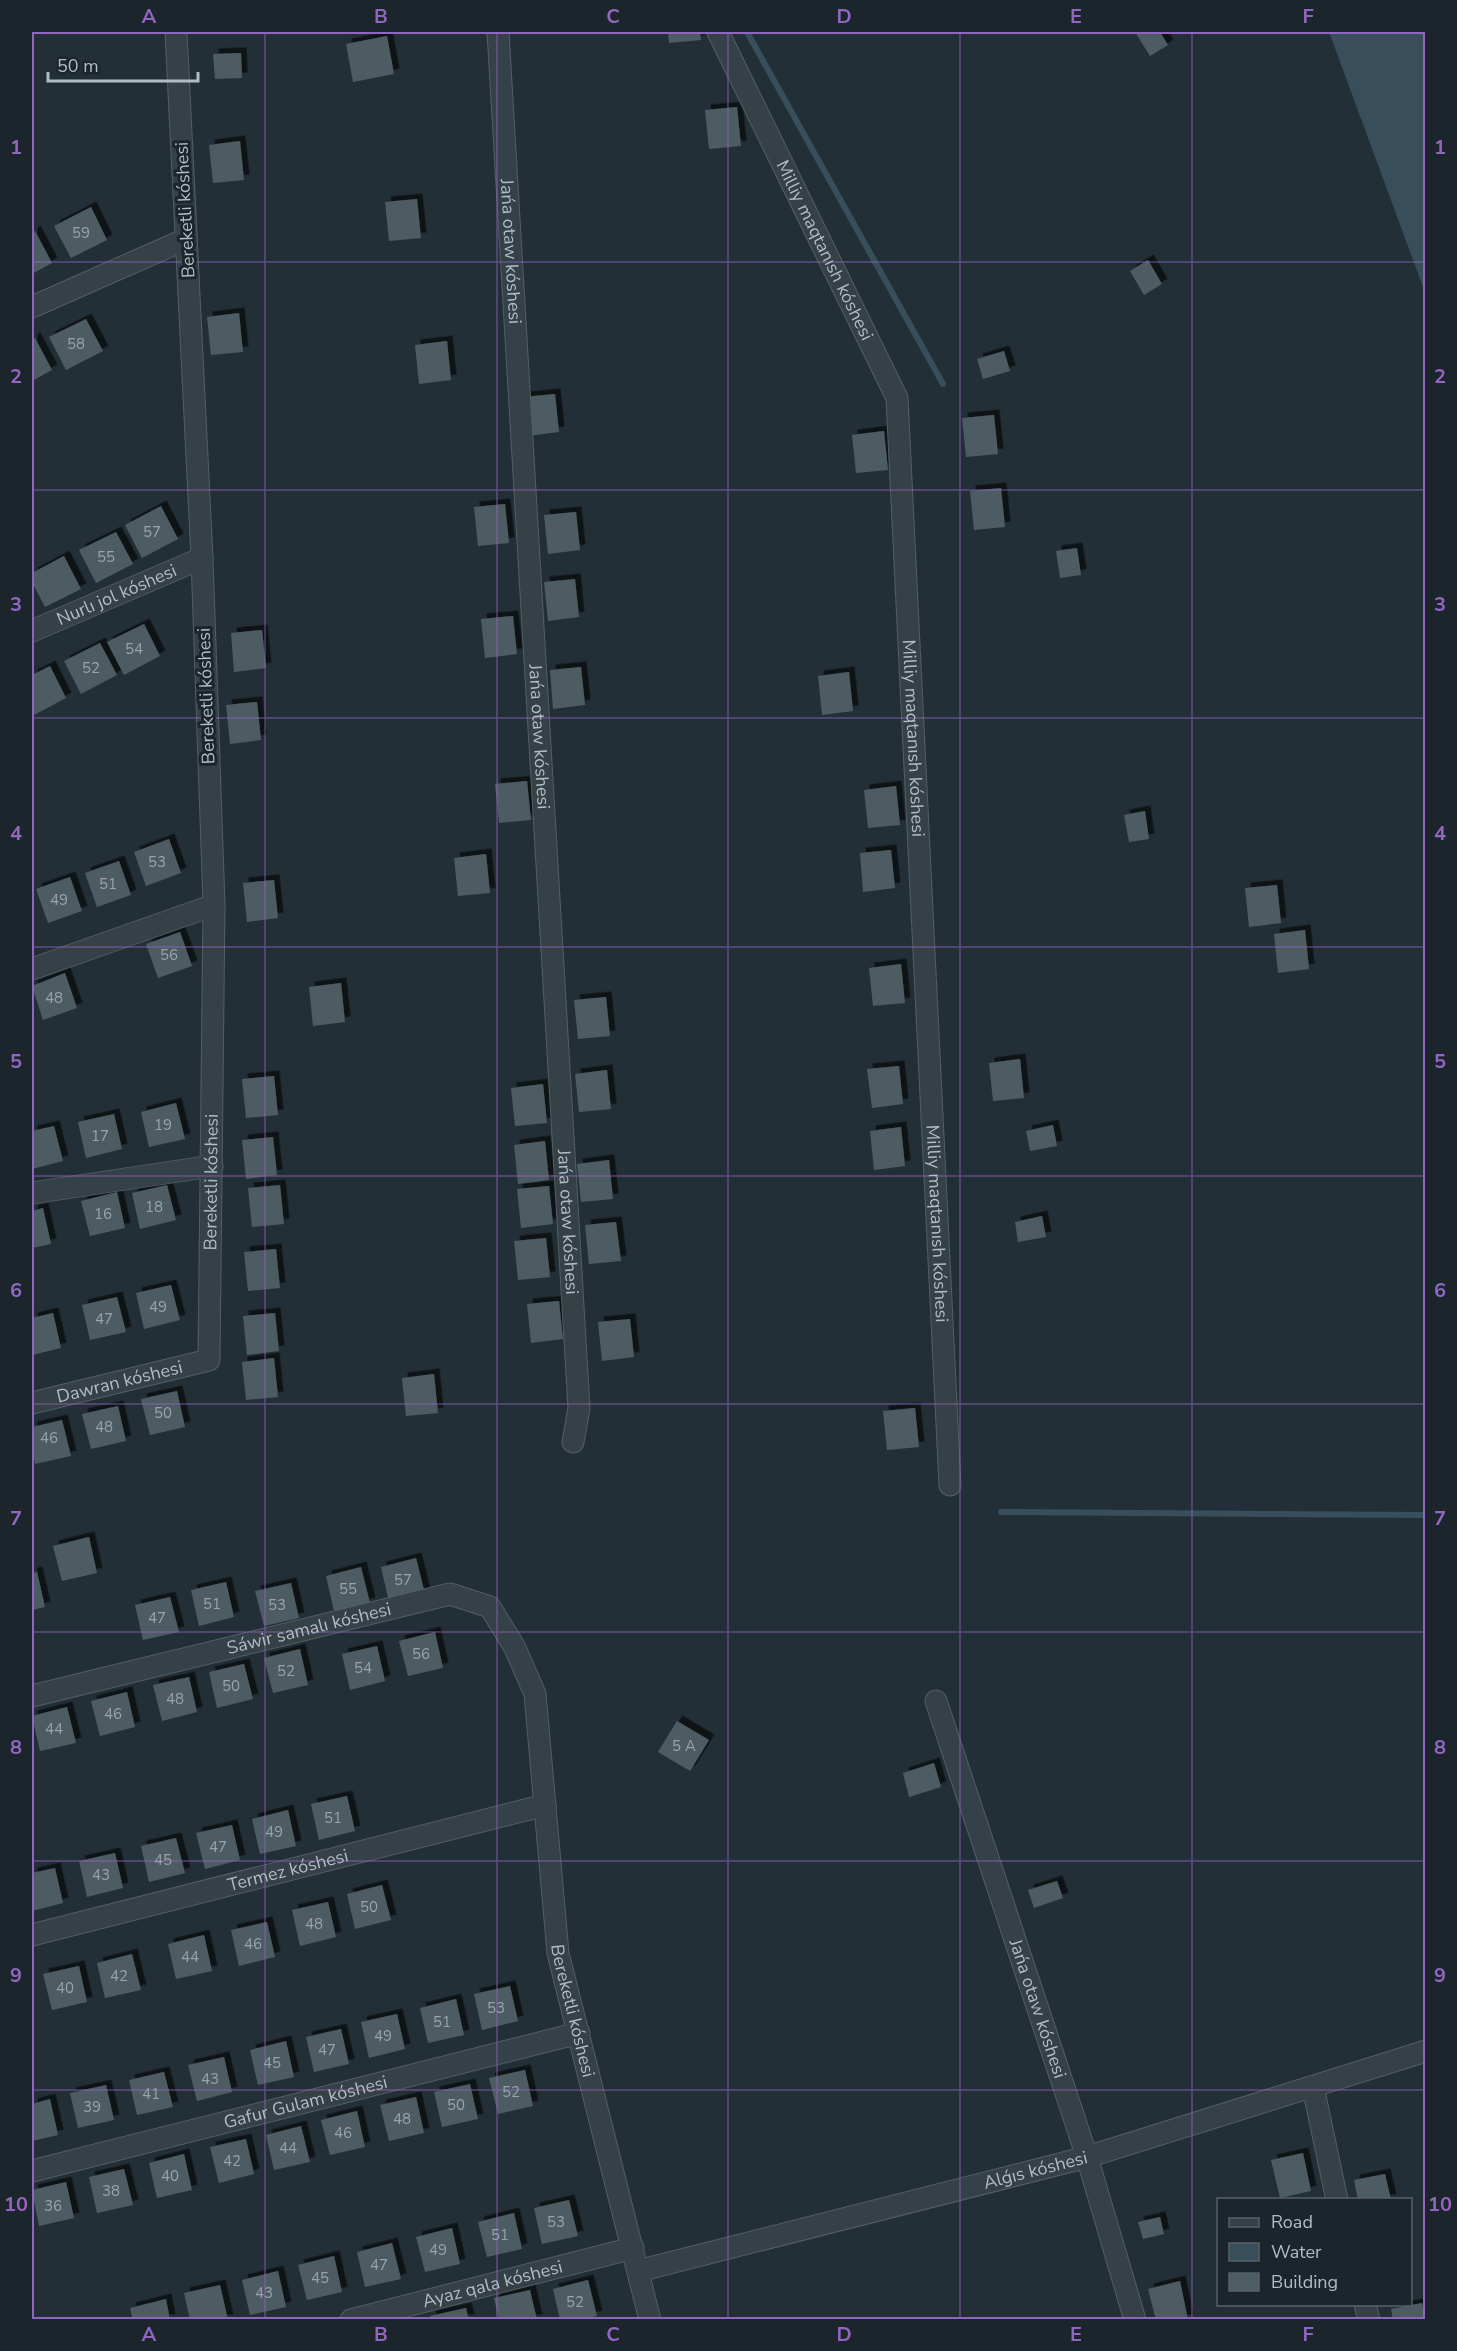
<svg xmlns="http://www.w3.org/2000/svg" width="1457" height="2351" font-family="'Nunito Sans',sans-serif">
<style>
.water{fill:#384e5b}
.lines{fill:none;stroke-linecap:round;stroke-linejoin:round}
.stream{stroke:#384e5b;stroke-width:6}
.building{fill:#4e5c64;filter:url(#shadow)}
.minor-casing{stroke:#545e64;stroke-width:23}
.minor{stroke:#364047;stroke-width:21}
.grid{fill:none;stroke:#9166c1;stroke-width:1.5;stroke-opacity:0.55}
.labels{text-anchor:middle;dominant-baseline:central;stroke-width:6;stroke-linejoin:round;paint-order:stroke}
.number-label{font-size:15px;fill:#98a4ab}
.street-label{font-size:18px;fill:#b1bcc3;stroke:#1b252b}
.neatline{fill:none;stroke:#9166c1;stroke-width:2}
.grid-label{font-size:20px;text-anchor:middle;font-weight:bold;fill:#9166c1}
</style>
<defs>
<filter id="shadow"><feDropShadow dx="5.5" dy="-5.5" stdDeviation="0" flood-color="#0009"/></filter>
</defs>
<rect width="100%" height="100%" fill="#232f36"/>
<path class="water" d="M1329,32H1425V295L1423,287Z"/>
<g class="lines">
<path class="stream" d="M747,32L943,384
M1001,1512L1426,1515"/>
</g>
<path class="building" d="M668,32H700L701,40L669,43Z
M1135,32H1160L1168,45L1150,56Z
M387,36L394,74L353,82L346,44Z
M241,53L242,78L215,79L213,54Z
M737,107L741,146L709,149L705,110Z
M240,141L244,180L213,183L209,145Z
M417,199L421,238L389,241L385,202Z
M91,207L107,240L71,258L54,226Z
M35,231L52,263L32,274V233Z
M1148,260L1162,284L1144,295L1130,271Z
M239,313L243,352L211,355L207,317Z
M86,319L103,351L66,370L49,337Z
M35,338L52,370L32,381V340Z
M447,341L451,380L419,384L415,345Z
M1004,351L1010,371L983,379L977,359Z
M555,394L559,432L527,436L523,397Z
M994,415L998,454L966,457L962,418Z
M884,431L888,470L856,473L852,435Z
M1001,488L1005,527L974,530L970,491Z
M505,504L509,543L478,546L474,507Z
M161,506L178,539L142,558L125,525Z
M576,512L580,550L548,554L544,515Z
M116,532L133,564L96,583L79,550Z
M1077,548L1081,575L1060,578L1056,551Z
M64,556L81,589L45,607L32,582V573Z
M575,579L579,617L548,621L544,582Z
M513,616L517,654L485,658L481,619Z
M144,624L160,656L124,675L107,642Z
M262,630L266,668L234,672L231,633Z
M100,643L117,675L81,694L64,661Z
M50,666L66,698L32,716V675Z
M581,667L585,705L553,709L550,670Z
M849,672L853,711L822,715L818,676Z
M257,702L261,740L230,744L226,705Z
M527,781L531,820L499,823L495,784Z
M896,786L900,825L868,828L864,790Z
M1145,811L1149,839L1129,842L1124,815Z
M169,839L181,873L146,886L134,852Z
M891,850L895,888L863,892L860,853Z
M486,854L490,893L458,896L454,858Z
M119,861L131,895L97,907L85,873Z
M70,877L82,911L48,923L36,889Z
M274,880L278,918L247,922L243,883Z
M1277,885L1281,923L1249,927L1245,888Z
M1305,930L1309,969L1278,973L1274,934Z
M180,932L192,966L158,978L146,944Z
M901,964L905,1003L873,1006L869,968Z
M65,973L77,1008L43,1020L32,986Z
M341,983L345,1022L313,1026L309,987Z
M606,997L610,1036L578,1039L574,1000Z
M1020,1059L1024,1098L993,1101L989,1063Z
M899,1066L903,1104L872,1108L867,1069Z
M607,1070L611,1109L579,1112L575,1074Z
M274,1076L278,1115L246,1118L242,1079Z
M543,1084L547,1123L515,1126L511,1088Z
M176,1103L185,1139L149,1147L141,1112Z
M114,1114L122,1149L86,1158L78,1122Z
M1053,1125L1057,1146L1030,1151L1026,1131Z
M54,1126L63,1161L32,1169V1131Z
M901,1127L905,1166L874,1170L870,1131Z
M273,1137L277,1175L246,1179L242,1140Z
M545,1141L549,1180L518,1184L514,1145Z
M609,1160L613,1199L581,1202L577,1164Z
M167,1185L176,1220L140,1229L132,1193Z
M280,1185L284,1224L252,1227L248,1188Z
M549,1186L553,1224L521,1228L517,1189Z
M117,1192L125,1228L90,1236L81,1201Z
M43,1208L51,1244L32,1248V1211Z
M1042,1216L1046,1237L1018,1242L1015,1222Z
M616,1222L621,1261L589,1264L585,1225Z
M546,1238L550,1277L518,1280L514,1241Z
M276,1249L280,1288L248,1291L244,1252Z
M171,1285L180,1320L144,1329L136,1293Z
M117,1297L126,1332L90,1340L82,1305Z
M559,1301L563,1339L531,1343L527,1304Z
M53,1313L61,1348L32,1355V1318Z
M275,1313L279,1351L247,1355L243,1316Z
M630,1319L634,1357L602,1361L598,1322Z
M274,1358L278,1397L246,1400L242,1362Z
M434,1374L438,1413L406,1416L402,1378Z
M177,1391L185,1427L150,1435L141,1399Z
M118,1406L126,1441L91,1449L82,1414Z
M915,1408L919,1447L887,1450L883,1411Z
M62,1420L71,1456L35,1464L32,1449V1427Z
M89,1537L97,1573L62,1581L53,1546Z
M416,1558L425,1594L389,1602L381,1567Z
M361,1567L370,1603L334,1611L326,1576Z
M37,1572L45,1607L32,1610V1573Z
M226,1582L234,1617L199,1626L191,1590Z
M291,1583L299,1618L264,1626L255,1591Z
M170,1597L179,1632L143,1640L135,1605Z
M435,1632L443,1668L408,1676L399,1641Z
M377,1646L385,1681L350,1690L342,1654Z
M300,1649L308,1685L273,1693L264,1658Z
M244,1664L253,1699L217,1708L209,1672Z
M189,1677L197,1712L162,1721L153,1685Z
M127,1692L135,1727L100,1736L91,1701Z
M67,1707L76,1743L40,1751L32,1716Z
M677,1721L709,1740L690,1771L658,1752Z
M934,1763L941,1787L909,1797L903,1773Z
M347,1796L355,1831L319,1840L311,1804Z
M288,1810L296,1846L260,1854L252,1819Z
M232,1825L240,1860L205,1869L196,1833Z
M176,1838L185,1873L149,1882L141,1846Z
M115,1853L123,1888L87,1897L79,1861Z
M55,1868L63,1903L32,1911V1873Z
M1057,1881L1063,1898L1034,1908L1028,1890Z
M382,1885L391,1920L355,1929L347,1894Z
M328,1902L336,1937L300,1946L292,1910Z
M267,1922L275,1957L239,1966L231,1930Z
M204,1935L212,1971L176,1979L168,1944Z
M132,1954L141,1990L105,1998L97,1963Z
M79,1966L87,2002L52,2010L43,1974Z
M510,1986L518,2021L482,2030L474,1994Z
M456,1999L464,2035L428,2043L420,2008Z
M397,2014L405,2049L369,2058L361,2022Z
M341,2029L349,2064L314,2072L306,2037Z
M286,2041L294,2077L258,2085L250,2050Z
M224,2057L232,2092L197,2101L188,2065Z
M525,2070L533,2106L498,2114L489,2078Z
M164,2072L173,2107L137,2115L129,2080Z
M470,2084L478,2119L442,2127L434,2092Z
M106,2085L114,2120L78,2128L70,2093Z
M416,2097L424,2133L389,2141L380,2105Z
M50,2099L58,2135L32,2141V2104Z
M357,2111L365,2147L330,2155L321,2120Z
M301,2126L310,2162L274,2170L266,2135Z
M246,2139L254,2174L219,2183L210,2147Z
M1303,2153L1311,2191L1280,2198L1271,2160Z
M184,2154L192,2190L157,2198L149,2163Z
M124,2169L133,2205L97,2213L89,2177Z
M1385,2174L1391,2200H1358L1354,2180Z
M66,2182L74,2218L39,2226L32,2190Z
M569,2200L578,2236L542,2244L534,2208Z
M514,2213L522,2249L487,2257L478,2222Z
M1160,2217L1164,2234L1143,2239L1138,2222Z
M452,2228L460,2264L425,2272L416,2237Z
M392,2243L401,2279L365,2287L357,2252Z
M334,2256L342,2292L307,2300L298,2265Z
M278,2271L286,2307L250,2315L242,2280Z
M588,2280L597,2316L581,2320H560L553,2289Z
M1180,2281L1188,2320H1156L1148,2289Z
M220,2285L228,2320H190L184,2293Z
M530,2290L537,2320H499L494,2298Z
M166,2299L170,2320H133L130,2308Z
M1422,2303L1425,2320H1393L1391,2309Z
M466,2308L469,2320H431L430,2316Z"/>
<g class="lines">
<g class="minor-casing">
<g id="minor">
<path id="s1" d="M498,32L579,1408L573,1442"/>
<path id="s2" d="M718,32L897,398L950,1485"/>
<path d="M32,307L186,239"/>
<path id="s3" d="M32,631L202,558"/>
<path d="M32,969L214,905"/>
<path d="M32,1193L212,1166"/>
<path id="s4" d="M32,1403L209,1360L214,905L202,558L176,32"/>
<path id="s5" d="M32,1696L450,1594L490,1607L515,1648L535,1694L558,1953L650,2320"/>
<path id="s6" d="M936,1701L1087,2157L1135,2320"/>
<path id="s7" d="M32,1935L545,1805"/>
<path d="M1313,2087L1337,2200"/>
<path id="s8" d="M32,2171L579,2033"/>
<path id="s9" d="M638,2271L1087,2157L1426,2051"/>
<path d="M1365,2304L1369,2320"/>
<path id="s10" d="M351,2320L633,2248"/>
</g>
</g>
<use href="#minor" class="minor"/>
</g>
<path class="grid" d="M265,32V2320M497,32V2320M728,32V2320M960,32V2320M1192,32V2320M32,262H1426M32,490H1426M32,718H1426M32,947H1426M32,1176H1426M32,1404H1426M32,1632H1426M32,1861H1426M32,2090H1426"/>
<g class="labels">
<g class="number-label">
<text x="81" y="233">59</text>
<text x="76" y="344">58</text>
<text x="152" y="532">57</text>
<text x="106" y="557">55</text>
<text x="134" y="649">54</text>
<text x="91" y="668">52</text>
<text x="157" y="862">53</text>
<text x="108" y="884">51</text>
<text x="59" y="900">49</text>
<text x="169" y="955">56</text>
<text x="54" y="998">48</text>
<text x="163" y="1125">19</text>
<text x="100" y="1136">17</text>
<text x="154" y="1207">18</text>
<text x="103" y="1214">16</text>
<text x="158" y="1307">49</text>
<text x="104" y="1319">47</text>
<text x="163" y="1413">50</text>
<text x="104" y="1427">48</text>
<text x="49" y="1438">46</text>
<text x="403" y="1580">57</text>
<text x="348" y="1589">55</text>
<text x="212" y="1604">51</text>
<text x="277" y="1605">53</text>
<text x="157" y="1618">47</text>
<text x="421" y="1654">56</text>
<text x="363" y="1668">54</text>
<text x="286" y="1671">52</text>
<text x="231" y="1686">50</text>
<text x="175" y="1699">48</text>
<text x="113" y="1714">46</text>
<text x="54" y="1729">44</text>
<text x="684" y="1746">5 А</text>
<text x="333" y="1818">51</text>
<text x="274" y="1832">49</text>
<text x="218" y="1847">47</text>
<text x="163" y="1860">45</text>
<text x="101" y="1875">43</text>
<text x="369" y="1907">50</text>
<text x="314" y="1924">48</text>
<text x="253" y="1944">46</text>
<text x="190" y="1957">44</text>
<text x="119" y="1976">42</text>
<text x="65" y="1988">40</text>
<text x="496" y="2008">53</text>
<text x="442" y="2022">51</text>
<text x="383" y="2036">49</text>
<text x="327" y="2050">47</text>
<text x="272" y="2063">45</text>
<text x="210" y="2079">43</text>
<text x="511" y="2092">52</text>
<text x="151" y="2094">41</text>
<text x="456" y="2105">50</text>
<text x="92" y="2107">39</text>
<text x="402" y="2119">48</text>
<text x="343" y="2133">46</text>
<text x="288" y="2148">44</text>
<text x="232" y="2161">42</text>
<text x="170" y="2176">40</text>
<text x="111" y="2191">38</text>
<text x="53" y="2206">36</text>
<text x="556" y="2222">53</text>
<text x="500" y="2235">51</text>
<text x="438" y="2250">49</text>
<text x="379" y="2265">47</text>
<text x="320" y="2278">45</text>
<text x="264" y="2293">43</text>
<text x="575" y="2302">52</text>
</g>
<g class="street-label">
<text transform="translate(185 210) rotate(-93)">Bereketli kóshesi</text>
<text stroke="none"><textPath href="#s2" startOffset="243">Milliy maqtanısh kóshesi</textPath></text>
<text stroke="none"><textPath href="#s1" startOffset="220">Jańa otaw kóshesi</textPath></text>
<text stroke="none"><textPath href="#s3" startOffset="92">Nurlı jol kóshesi</textPath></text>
<text transform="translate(206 696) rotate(-92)">Bereketli kóshesi</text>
<text stroke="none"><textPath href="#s1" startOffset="706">Jańa otaw kóshesi</textPath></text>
<text stroke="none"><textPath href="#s2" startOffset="748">Milliy maqtanısh kóshesi</textPath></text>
<text stroke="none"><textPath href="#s4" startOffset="360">Bereketli kóshesi</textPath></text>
<text stroke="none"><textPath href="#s1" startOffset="1192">Jańa otaw kóshesi</textPath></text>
<text stroke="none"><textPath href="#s2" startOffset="1234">Milliy maqtanısh kóshesi</textPath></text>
<text stroke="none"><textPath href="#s4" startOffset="90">Dawran kóshesi</textPath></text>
<text stroke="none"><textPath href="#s5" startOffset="285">Sáwir samalı kóshesi</textPath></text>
<text stroke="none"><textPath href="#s7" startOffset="264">Termez kóshesi</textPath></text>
<text stroke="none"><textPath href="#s6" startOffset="324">Jańa otaw kóshesi</textPath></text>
<text stroke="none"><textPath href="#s5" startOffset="890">Bereketli kóshesi</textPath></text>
<text stroke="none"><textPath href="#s8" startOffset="282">Gafur Gulam kóshesi</textPath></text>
<text stroke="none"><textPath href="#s9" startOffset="410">Alǵıs kóshesi</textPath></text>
<text stroke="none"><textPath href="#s10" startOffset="146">Ayaz qala kóshesi</textPath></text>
</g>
</g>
<rect width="1457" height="2351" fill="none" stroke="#1b252b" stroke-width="66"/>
<rect x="1217" y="2198" width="195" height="108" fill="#1b252b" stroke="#576168" stroke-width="1.5"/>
<rect x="1229" y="2218" width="30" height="9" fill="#364047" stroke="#576168" stroke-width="1.5"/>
<text x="1271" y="2228" font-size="18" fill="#b1bcc3">Road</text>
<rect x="1229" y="2243" width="30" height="18" fill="#384e5b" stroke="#576168" stroke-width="1.5"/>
<text x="1271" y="2258" font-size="18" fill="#b1bcc3">Water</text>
<rect x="1229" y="2273" width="30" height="18" fill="#4e5c64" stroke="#576168" stroke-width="1.5"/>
<text x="1271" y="2288" font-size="18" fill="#b1bcc3">Building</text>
<path d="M48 72v9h150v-9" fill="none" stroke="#b1bcc3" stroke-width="3"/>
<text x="57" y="72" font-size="18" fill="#b1bcc3" stroke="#1b252b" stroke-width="4.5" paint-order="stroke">50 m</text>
<rect x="33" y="33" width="1391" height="2285" class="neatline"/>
<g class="grid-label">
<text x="149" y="23">A</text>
<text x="381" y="23">B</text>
<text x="613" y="23">C</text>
<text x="844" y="23">D</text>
<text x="1076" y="23">E</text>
<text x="1308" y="23">F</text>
<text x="16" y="154">1</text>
<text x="1440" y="154">1</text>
<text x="16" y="383">2</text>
<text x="1440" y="383">2</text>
<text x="16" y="611">3</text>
<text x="1440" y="611">3</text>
<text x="16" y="840">4</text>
<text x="1440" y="840">4</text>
<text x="16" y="1068">5</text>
<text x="1440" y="1068">5</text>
<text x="16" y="1297">6</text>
<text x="1440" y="1297">6</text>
<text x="16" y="1525">7</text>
<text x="1440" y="1525">7</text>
<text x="16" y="1754">8</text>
<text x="1440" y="1754">8</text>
<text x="16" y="1982">9</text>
<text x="1440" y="1982">9</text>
<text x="16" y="2211">10</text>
<text x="1440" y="2211">10</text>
<text x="149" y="2341">A</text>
<text x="381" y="2341">B</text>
<text x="613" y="2341">C</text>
<text x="844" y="2341">D</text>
<text x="1076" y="2341">E</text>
<text x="1308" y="2341">F</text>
</g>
</svg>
